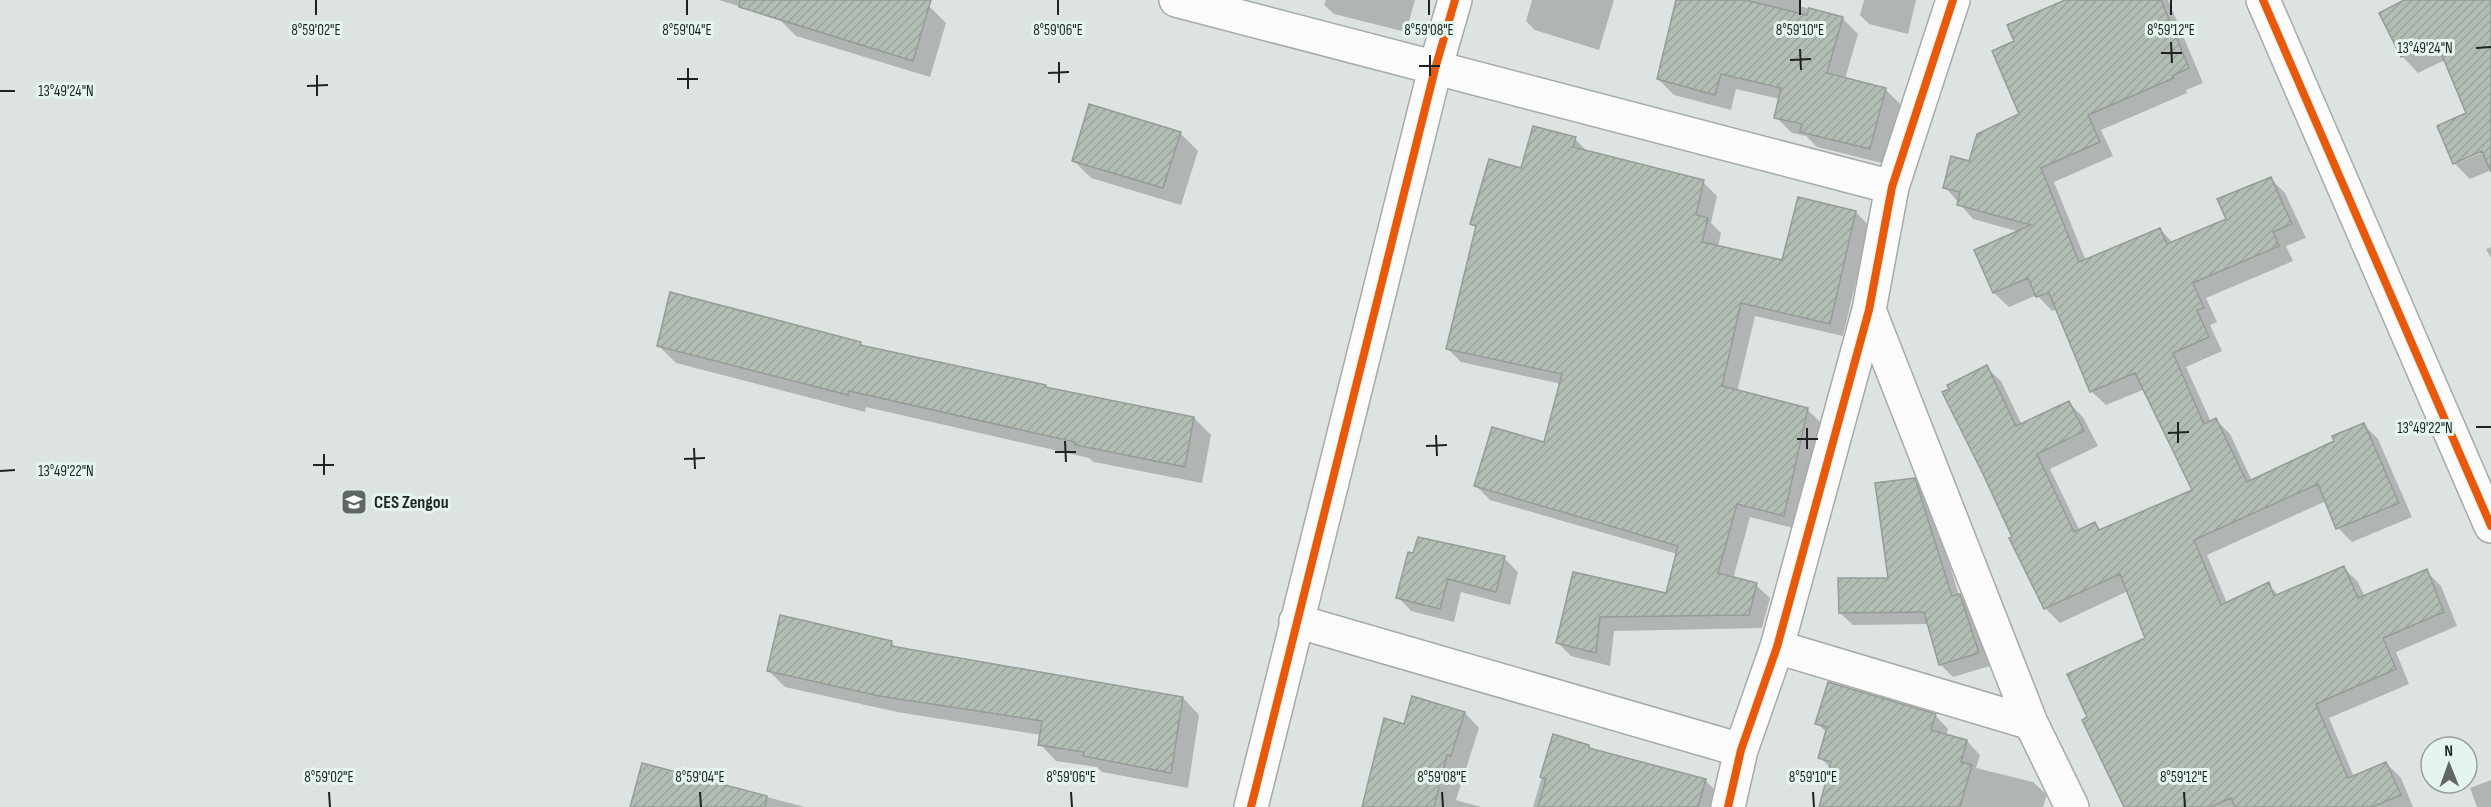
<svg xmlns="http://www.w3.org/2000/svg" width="2491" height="807" font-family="'Sofia Sans Condensed',sans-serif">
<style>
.shadow{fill:#0003}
.building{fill:url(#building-hatch);stroke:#979b98;stroke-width:1.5}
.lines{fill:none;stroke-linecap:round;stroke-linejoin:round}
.street-casing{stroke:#a6aba9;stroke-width:36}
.street{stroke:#fafbfa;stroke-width:33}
.cycleway-casing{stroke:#e6f4ee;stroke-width:11}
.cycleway{stroke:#e8590c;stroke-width:8}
.ticks{fill:none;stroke:#1e2321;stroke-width:2}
.labels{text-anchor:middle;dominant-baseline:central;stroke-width:6;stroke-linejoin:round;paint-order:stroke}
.poi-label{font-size:18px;font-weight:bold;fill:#1e2321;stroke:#e6f4ee;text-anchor:start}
.ticks-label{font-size:15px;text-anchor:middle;fill:#1e2321;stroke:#e6f4ee;stroke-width:6;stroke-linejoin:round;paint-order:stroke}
</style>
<defs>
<pattern id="building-hatch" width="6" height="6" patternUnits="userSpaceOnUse" patternTransform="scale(1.5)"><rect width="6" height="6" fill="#b2beb3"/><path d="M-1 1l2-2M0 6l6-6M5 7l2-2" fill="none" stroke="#99a39a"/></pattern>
</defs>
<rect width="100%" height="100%" fill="#dce3e0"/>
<path class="shadow" d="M719,0H908L929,6L946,23L930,77L796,36L779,19Z
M1326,0H1415L1406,32L1334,14L1324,5Z
M1532,0H1614L1599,50L1535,30L1526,21Z
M1676,0H1800L1799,6L1842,18L1858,34L1845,79L1885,89L1901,105L1886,164L1817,147L1806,136L1792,133L1776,117L1780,99L1736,89L1731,110L1674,95L1658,79Z
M1864,0H1916L1908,34L1869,24L1860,15Z
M2067,0H2168L2203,83L2186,90L2187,93L2101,130L2113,156L2054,182L2086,261L2160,229L2173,243L2228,219L2270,178L2285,193L2306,238L2286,246L2293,261L2206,298L2217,322L2210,325L2222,351L2186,367L2211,422L2216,420L2230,434L2252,481L2336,442L2364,425L2378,439L2412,517L2352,542L2338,528L2326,501L2207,555L2227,603L2268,584L2279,596L2344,568L2358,582L2365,597L2426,571L2441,586L2457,626L2396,652L2409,684L2329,718L2354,777L2386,763L2401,778L2413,807H2126L2089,718L2146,639L2128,591L2060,623L2046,609L2011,539L2014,538L1986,367L2001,381L2022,425L2069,403L2083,417L2098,446L2050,469L2080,531L2095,524L2101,530L2194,491L2145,389L2106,405L2091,391L2057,309L2052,311L2037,295L2009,307L1994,293L1976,251L2020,232L1973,219L1945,187L2021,115L2016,42Z
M2408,0H2491V146L2460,159V162L2491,149V170L2470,179L2454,163L2468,114L2445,60L2418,73L2402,56L2381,13Z
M1180,133L1198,151L1181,205L1091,178L1073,160Z
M1575,139L1589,153L1703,182L1717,196L1711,223L1721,233L1718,247L1783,261L1799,199L1856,212L1869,226L1843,336L1755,316L1737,392L1807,409L1821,423L1797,529L1750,517L1733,579L1756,585L1770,598L1762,628L1614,631L1610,666L1571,656L1557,642L1574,574L1667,595L1677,554L1490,500L1476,486L1545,444L1561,384L1461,362L1447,348L1477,229L1471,224L1523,170Z
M2491,247V258L2486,249Z
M860,343L864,347L1045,387L1048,389L1194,418L1211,435L1202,483L1094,462L1089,458L866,407L865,412L676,363L659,346Z
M1914,479L1927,492L1959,595L1972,608L1990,666L1953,677L1940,664L1929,624L1853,625L1840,613L1890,579Z
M1504,558L1518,572L1510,605L1461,592L1454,622L1411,611L1398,597Z
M891,642L898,649L1183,698L1199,715L1188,788L1102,772L1097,767L1056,761L1040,744L1041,735L897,712L785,687L768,670Z
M1413,698L1465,713L1479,728L1456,800L1481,807H1364L1405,726Z
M1935,715L1948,729L1946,736L1967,741L1980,755L1976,768L2033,782L2047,795L2043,807H1820L1831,769L1820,757L1827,733L1817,723Z
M1554,736L1589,746L1593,750L1705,780L1720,795L1716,807H1533Z
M643,765L805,807H632Z
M2491,780V807H2477L2470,788Z"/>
<path class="building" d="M740,0H931L913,61L739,7Z
M1676,0H1745L1807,15L1809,8L1843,17L1827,73L1886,88L1870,149L1800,132L1802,124L1774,118L1781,88L1721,74L1715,95L1657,79Z
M2065,0H2161L2189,68L2172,76L2174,78L2088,115L2100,142L2041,168L2079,262L2160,228L2167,244L2226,219L2217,199L2271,177L2292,224L2273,232L2279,246L2193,283L2204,308L2197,310L2209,337L2173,353L2204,424L2216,418L2247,482L2334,441L2332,436L2364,423L2399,503L2336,529L2318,484L2194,540L2221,605L2269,582L2274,596L2344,566L2358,598L2427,569L2444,612L2383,638L2396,669L2316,704L2348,778L2386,762L2401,795L2372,807H2235L2231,798L2210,807H2124L2082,720L2087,717L2067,674L2145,638L2120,574L2044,609L2009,538L2012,537L1983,474L1942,392L1949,389L1947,385L1987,365L2016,426L2069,401L2084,431L2037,454L2074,532L2095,522L2099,530L2192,490L2135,373L2090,392L2049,293L2036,297L2028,278L1993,293L1974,250L2031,225L1957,205L1960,192L1943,188L1951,156L1969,161L1977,134L2019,114L1992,51L2014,41L2007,25Z
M2404,0H2491V172L2482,151L2453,164L2437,126L2466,113L2436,41L2401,57L2379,13Z
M1089,104L1181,132L1163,188L1072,161Z
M1533,126L1576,137L1573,147L1704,180L1696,215L1708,218L1702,242L1782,260L1798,197L1856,211L1830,324L1741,303L1722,386L1808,408L1784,516L1737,504L1718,573L1757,583L1749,615L1600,617L1596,653L1556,643L1573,572L1666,593L1678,546L1474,486L1492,427L1544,442L1562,374L1446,349L1476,226L1470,224L1489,159L1521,168Z
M670,292L861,342L860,345L1046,385L1045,387L1194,417L1185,467L1075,445V442L849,391L848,395L657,346Z
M1915,478L1952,596L1960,594L1979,653L1939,665L1924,612L1839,613L1838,578H1888L1875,483Z
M1418,537L1505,556L1496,592L1448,579L1440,609L1396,598L1408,552L1413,553Z
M780,615L892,641L891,646L1183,697L1171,773L1083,756L1084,752L1038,745L1042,721L879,696L767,671Z
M1828,682L1936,714L1931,730L1967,740L1961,762L1972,765L1960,807H1819L1831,762L1818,758L1827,727L1815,724Z
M1412,696L1465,712L1451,756L1447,755L1434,807H1362L1384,718L1404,724Z
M1553,734L1589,745V748L1706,779L1698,807H1538L1546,779L1540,777Z
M642,763L767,796L765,807H630Z"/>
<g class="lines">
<g class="street-casing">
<path id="street" d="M1176,0L1892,187
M2263,0L2491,526
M1869,310L2031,723L2072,807
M1296,621L1741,750
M1777,647L2031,723
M1251,807L1435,69L1455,0
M1728,807L1741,750L1777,647L1869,310L1892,187L1953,0"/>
</g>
<use href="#street" class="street"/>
<g class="cycleway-casing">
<path id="cycleway" d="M2263,0L2491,526
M1251,807L1435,69L1455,0
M1728,807L1741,750L1777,647L1869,310L1892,187L1953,0"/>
</g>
<use href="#cycleway" class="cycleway"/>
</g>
<path class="ticks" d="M316,0V15M687,0V15M1058,0V15M1429,0V15M1800,0V15M2171,0V15M2171,42L2172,63M2476,48L2491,47M1800,49L1801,70M2161,53H2182M1430,55V76M1790,60L1811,59M1059,62V83M1419,66H1440M688,68V89M1048,73L1069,72M317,75V96M677,79H698M307,86L328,85M0,91H15M2178,422V443M2476,427H2491M1807,428V449M2168,433L2189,432M1436,435L1437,456M1797,439H1818M1065,441L1066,462M1426,446L1447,445M694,448L695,469M1055,452H1076M324,454V475M684,459L705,458M313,465H334M0,471L15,470M329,792L330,807M700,792L701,807M1071,792L1072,807M1442,792L1443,807M1813,792L1814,807M2184,792L2185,807"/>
<defs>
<g id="school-square" transform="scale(1.35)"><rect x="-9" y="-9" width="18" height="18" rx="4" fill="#606664" stroke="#e6f4ee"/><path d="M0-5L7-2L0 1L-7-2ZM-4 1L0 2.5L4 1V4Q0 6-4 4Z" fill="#fff"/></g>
</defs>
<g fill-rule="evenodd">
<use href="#school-square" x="354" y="502"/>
</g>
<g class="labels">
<g class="poi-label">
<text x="374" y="502">CES Zengou</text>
</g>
</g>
<g class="ticks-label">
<text x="316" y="35">8°59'02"E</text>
<text x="687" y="35">8°59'04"E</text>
<text x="1058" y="35">8°59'06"E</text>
<text x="1429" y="35">8°59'08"E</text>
<text x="1800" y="35">8°59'10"E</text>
<text x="2171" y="35">8°59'12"E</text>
<text x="2425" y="53">13°49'24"N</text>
<text x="66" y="96">13°49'24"N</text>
<text x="2425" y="433">13°49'22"N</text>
<text x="66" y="476">13°49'22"N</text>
<text x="329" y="782">8°59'02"E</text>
<text x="700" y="782">8°59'04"E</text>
<text x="1071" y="782">8°59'06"E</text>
<text x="1442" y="782">8°59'08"E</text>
<text x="1813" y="782">8°59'10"E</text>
<text x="2184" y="782">8°59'12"E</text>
</g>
<g transform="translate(2449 765) rotate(359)"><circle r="28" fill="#e6f4ee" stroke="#96a09c" stroke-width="1.5"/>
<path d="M0-4.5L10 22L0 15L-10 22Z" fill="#606664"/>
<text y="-9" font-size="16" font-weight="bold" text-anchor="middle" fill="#1e2321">N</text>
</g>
</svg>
